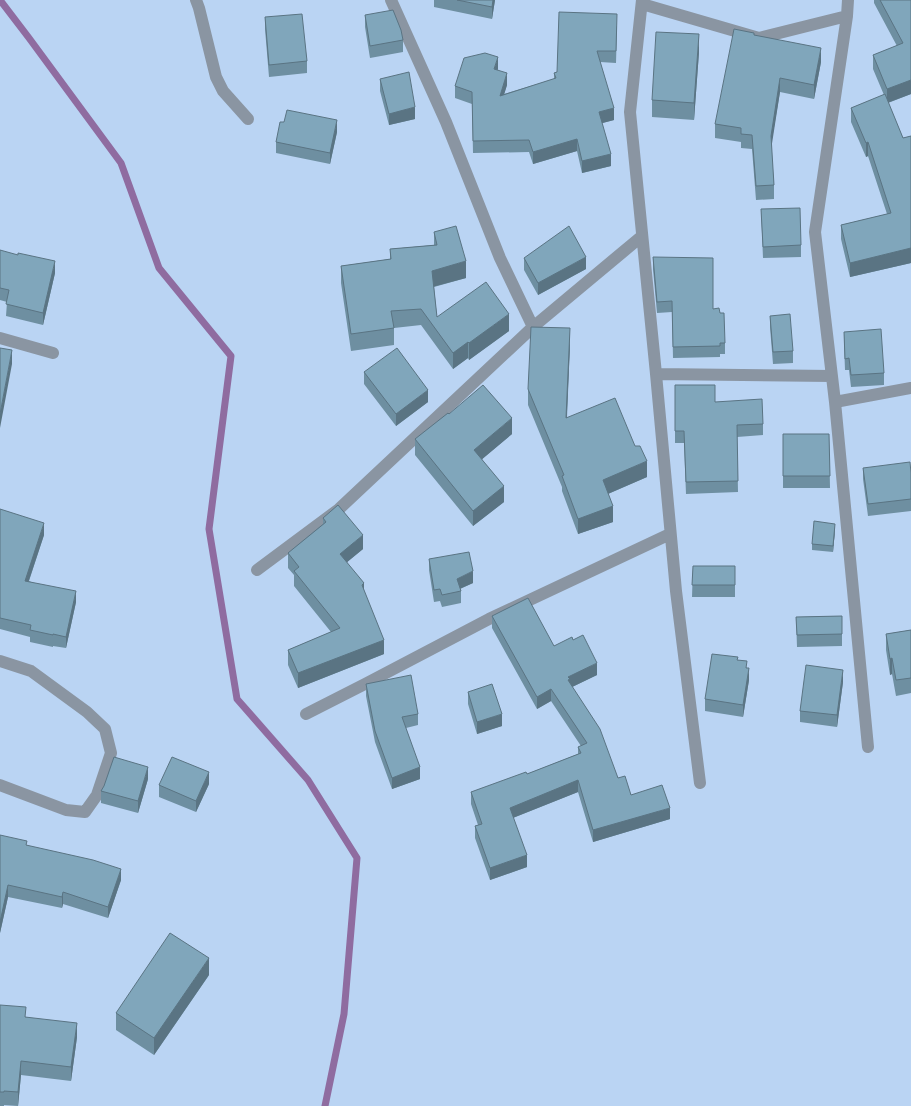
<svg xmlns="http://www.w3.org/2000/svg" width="911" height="1106" font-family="Signika,sans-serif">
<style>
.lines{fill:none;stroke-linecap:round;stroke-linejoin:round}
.stream{stroke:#8f6ca0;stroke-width:7}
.minor{stroke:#8a95a2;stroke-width:12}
.wall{fill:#6e8fa1}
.shaded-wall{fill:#5a7483}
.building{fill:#80a6bb;stroke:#5a7483}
</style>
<rect width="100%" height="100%" fill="#bad4f3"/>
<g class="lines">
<path class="stream" d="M0,0L29,38L121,163L159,268L231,356L209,529L237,699L308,780L357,858L344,1014L325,1106"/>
<path class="minor" d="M196,0L199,8L216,77L223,91L248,119
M391,0L446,122L500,258L533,327
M642,0L630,112L656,374L676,591L700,783
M642,4L759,38L847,16L848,0
M847,16L815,232L835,402L868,747
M0,338L53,353
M656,374L832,376
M835,402L911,388
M257,570L339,509L533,327L642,236
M0,661L31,671L87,712L105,729L111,753L97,795L85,812L66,810L0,785
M306,714L365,684L489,619L670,534"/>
</g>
<path class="wall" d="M434,0H495L492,19L434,7Z
M874,0H911V94L888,103L903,138L911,136V263L850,277L841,239V225L887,214L868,156L866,157L851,122V108L884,95L873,69V55L897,46L874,3Z
M365,15L403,40V52L370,58L365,27Z
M265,17L307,61V73L269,77L265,29Z
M617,26L616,63L600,62L614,120L602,123L611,166L582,173L577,151L533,164L529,152L473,153L472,104L455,98V86L498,69L497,70L507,85L504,94L554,79V73L557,72Z
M754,35L821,62L814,99L780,92L771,145L774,185V199L756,200L752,149L741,148V142L715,138V124Z
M699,52L694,120L652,117V100Z
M380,79L415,119L389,125L380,91Z
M337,132L330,164L276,153V142Z
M761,209L801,245V257L763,258Z
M434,232L466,278L434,287L437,317L509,331L469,360L468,358L453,369L421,325L394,328V345L351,351L341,283V266L390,259V249L434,245Z
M0,250L55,273L43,325L6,316L7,302L0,300Z
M653,257L713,309L720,313L725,343V354H720V357L673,358L672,312L657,313L653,269Z
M524,258L586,269L538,295L524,270Z
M770,316L793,351V363L773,364L770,327Z
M844,332L884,373V385L851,387L849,370H845L844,343Z
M570,344L567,418L647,477L608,494L613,522L578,534L562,491V487L528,405V389Z
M364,372L428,402L396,426L364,384Z
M675,385L763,424V435L737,437L738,492L686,494L684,443H675Z
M449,414L512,434L482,459L504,502L473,526L415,455V439Z
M783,434H829L830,488H783Z
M863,468L911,473V511L868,516L863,479Z
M0,509L44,535L29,581L76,602L66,648L53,646V647L30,642V637L0,629Z
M323,518L363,549L347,562L364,591L384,654L298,688L288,665V650L331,632L294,586V575L288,568V553L323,524Z
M835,530L833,552L812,550V544Z
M429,559L473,583L460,589L461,591V603L442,607L440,601L434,602L429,570Z
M693,566H735V597H692Z
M492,616L554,646L573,640L597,675L572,687L618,778L631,795L670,819L593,842L578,792L513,818L527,867L490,880L475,838V826L478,825L471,804V792L527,774L578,754V747L581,746L551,701L537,709L492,628Z
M842,616V646L797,647L796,617Z
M911,630V693L896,696L892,674L890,675L886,650V634Z
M738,660L747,668L749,680L743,717L705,711V699Z
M843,682L837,727L800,722V711Z
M366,684L418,714V725L406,728L420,779L392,789L375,742L366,696Z
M468,692L502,726L477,734L468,704Z
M148,779L138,813L101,803V791Z
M209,784L196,812L159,797V785Z
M0,835L121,880L108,918L63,904L62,908L8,897L0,933Z
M209,975L154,1055L116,1030V1013Z
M0,1005L26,1017L77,1037L71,1081L21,1075L18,1106L4,1105V1106H0Z"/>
<path class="shaded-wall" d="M493,0H495L492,19V7Z
M699,34V52L694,120V103Z
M821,48V62L814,99V85Z
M498,57V69L494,81V69Z
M507,73V85L500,108V96Z
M780,78V92L771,150V136Z
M911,80V94L887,103V89Z
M415,107V119L389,125V114Z
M614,108V120L599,124V112Z
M337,120V132L330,164V153Z
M577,139V151L533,164V152Z
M868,142V156L866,157V143Z
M611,154V166L582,173V161Z
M911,248V263L850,277V263Z
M586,257V269L538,295V283Z
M55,261V273L43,325V313Z
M466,261V278L432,287V271Z
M509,314V331L469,360V343Z
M570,328V344L566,434V418Z
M468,342V358L453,369V353Z
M12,350V364L0,428V414Z
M428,390V402L396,426V414Z
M512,418V434L474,466V450Z
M647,461V477L603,496V480Z
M504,486V502L473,526V511Z
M613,506V522L578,534V519Z
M44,523V535L25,592V581Z
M835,524V530L833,552V546Z
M363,535V549L340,568V554Z
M473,571V583L457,590V579Z
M364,583V598L362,585Z
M76,591V602L66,648V637Z
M384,640V654L298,688V673Z
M892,658V674L890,675V659Z
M597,663V675L570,688L568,680V677Z
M749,668V680L743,717V705Z
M843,670V682L837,727V715Z
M551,689V701L537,709V697Z
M502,714V726L477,734V722Z
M148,767V779L138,813V801Z
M420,767V779L392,789V778Z
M209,772V784L196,812V801Z
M578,780V792L510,819V808Z
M670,808V819L593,842V830Z
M527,855V867L490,880V868Z
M121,869V880L108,918V907Z
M8,885V897L0,933V922Z
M63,892V904L62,908V897Z
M209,958V975L154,1055V1038Z
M77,1023V1037L71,1081V1067Z
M21,1061V1075L18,1106V1092Z"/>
<path class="building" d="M457,0H493L492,7Z
M880,0H911V80L887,89L873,55L903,43Z
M393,10L401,30L403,40L370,46L365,15Z
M559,12L617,14L616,51H597L614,108L599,112L611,154L582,161L577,139L533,152L529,140L473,141L472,92L455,86L464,58L485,53L498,57L494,69L507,73L500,96L556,78L554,73L557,72Z
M302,14L307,61L269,65L265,17Z
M734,29L754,33V35L821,48L814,85L780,78L771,136L774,185L756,186L752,135L741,134V128L715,124Z
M656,32L699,34L694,103L652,100Z
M409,72L415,107L389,114L380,79Z
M885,94L903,138L911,136V248L850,263L841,225L891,213L868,142L866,143L851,108Z
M287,110L337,120L330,153L276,142L280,122H284Z
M800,208L801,245L763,247L761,209Z
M456,226L466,261L432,271L437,317L486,282L509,314L469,343L468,342L453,353L421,309L391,311L394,328L351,334L341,266L391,259L390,249L437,245L434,232Z
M569,226L586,257L538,283L524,258Z
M0,250L18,255V253L55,261L43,313L6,304L9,290L0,288Z
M653,257L713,258V309L719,308L720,313H724L725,343H720V346L673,347L672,301L657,302Z
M790,314L793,351L773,352L770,316Z
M531,327L570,328L566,418L615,398L635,446H640L647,461L603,480L613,506L578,519L562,476L564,475L528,389Z
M881,329L884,373L851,375L849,358L845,359L844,332Z
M0,348L12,350L0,414Z
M397,348L428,390L396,414L364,372Z
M483,385L512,418L474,450L504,486L473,511L415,439L448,413L449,414Z
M675,385H715V402L762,399L763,424L737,425L738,481L686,482L684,431H675Z
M783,434H829L830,476H783Z
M910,462L911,473V499L868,504L863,468Z
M338,505L363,535L340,554L364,583L362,585L384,640L298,673L288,650L340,628L294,571L299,567L288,553L326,522L323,518Z
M0,509L44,523L25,581L76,591L66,637L53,634V635L30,630L31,625L0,618Z
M814,521L835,524L833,546L812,544Z
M469,552L473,571L457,579L461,591L442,595L440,589L434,590L429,559Z
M693,566H735V585H692Z
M528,598L554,646L572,637L573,640L583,635L597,663L568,677L570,679L568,680L600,729L618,778L625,776L631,795L662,785L670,808L593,830L578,780L510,808L527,855L490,868L475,826L482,824L471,792L526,772L527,774L581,753L578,747L587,743L551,689L537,697L492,616Z
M842,616V634L797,635L796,617Z
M911,630V678L896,680L892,658L890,659L886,634Z
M712,654L738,657L737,660L747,661L746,668H749L743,705L705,699Z
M806,665L843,670L837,715L800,711Z
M411,675L418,714L402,717L420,767L392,778L375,731L366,684Z
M492,684L502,714L477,722L468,692Z
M114,757L148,767L138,801L101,791L104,786Z
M172,757L209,772L196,801L159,785Z
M0,835L27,841L26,845L93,860L121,869L108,907L63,892L62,897L8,885L0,922Z
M170,933L209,958L154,1038L116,1013Z
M0,1005L26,1007L25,1017L77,1023L71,1067L21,1061L18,1092L4,1091V1092H0Z"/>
</svg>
